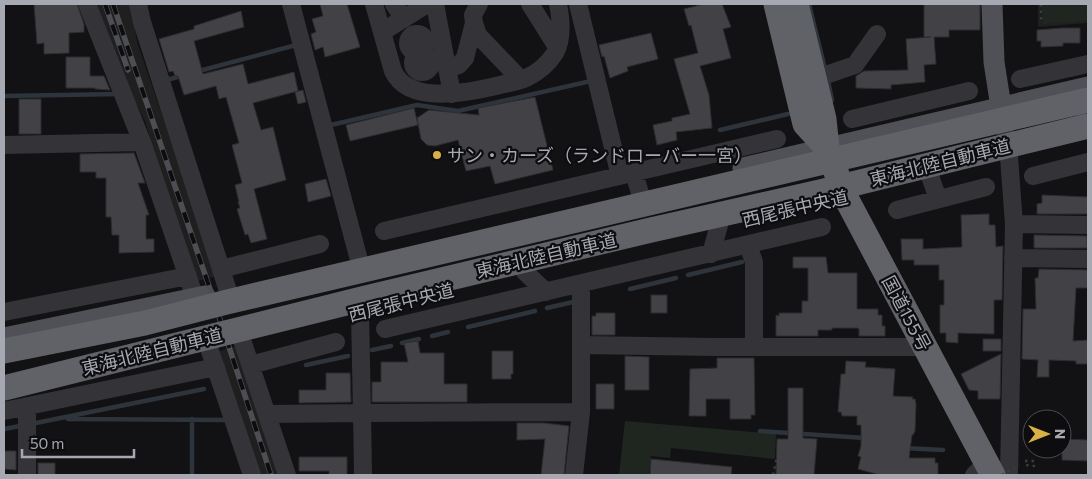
<svg xmlns="http://www.w3.org/2000/svg" width="1092" height="479" font-family="Commissioner,'Noto Sans JP',sans-serif">
<style>
.built{fill:#1f1f20}
.green{fill:#1f2620}
.lines{fill:none;stroke-linecap:round;stroke-linejoin:round}
.stream{stroke:#2d343b;stroke-width:4.5}
.building{fill:#424246;stroke:#2d2d2f}
.path{stroke:#3a3b3f;stroke-width:2.5;stroke-dasharray:2.5 4;stroke-linecap:butt}
.minor{stroke:#343438;stroke-width:18}
.major{stroke:#505157;stroke-width:21}
.highway{stroke:#616268;stroke-width:25}
.rail-casing{stroke:#4d4e53;stroke-width:5.5}
.rail{stroke:#0d0d0f;stroke-width:4;stroke-dasharray:11;stroke-linecap:butt}
.path-bridge{stroke:#3a3b3f;stroke-width:2.5;stroke-dasharray:2.5 4;stroke-linecap:butt}
.highway-bridge{stroke:#616268;stroke-width:25}
.poi-dot{fill:#d9b045;stroke:#0d0d0f;stroke-width:2}
.labels{text-anchor:middle;dominant-baseline:central;stroke-width:4.5;stroke-linejoin:round;paint-order:stroke}
.poi-label{font-size:18px;fill:#a6a9b2;stroke:#0d0d0f;text-anchor:start}
.street-label{font-size:18px;fill:#a6a9b2;stroke:#0d0d0f}
</style>
<rect width="100%" height="100%" fill="#121214"/>
<path class="built" d="M92,4H131L137,42L217,276L194,282L145,121L116,64Z
M1038,4H1088V23L1038,27Z
M239,345L281,475H257L216,352Z"/>
<path class="green" d="M1042,4H1088V21L1043,24Z
M625,421L776,434L775,459L671,448L670,458L651,456L649,475H619Z"/>
<g class="lines">
<path class="stream" d="M809,4L825,69
M199,71L296,45
M167,80L184,75
M828,81L832,100
M4,96L119,94
M331,125L417,105L458,111L591,81
M720,130L788,114
M688,275L742,262
M630,289L676,278
M547,308L573,302
M468,327L535,311
M432,336L448,332
M402,343L419,339
M372,350L391,346
M306,365L348,356
M68,419L229,420
M192,419V475
M31,424L204,389
M4,429L20,426
M760,431L865,438
M904,448L943,450"/>
</g>
<path class="building" d="M34,4H77L84,24V32L69,33V53L44,54V43L37,44Z
M320,4H347L360,47L325,57L323,47L315,50L311,34L316,32L312,19L323,16Z
M704,4H722L731,27L723,29L731,58L700,66L709,95L712,128L676,132L677,140L657,145L653,125L672,121V118L690,114L674,59L698,53L691,25L689,26L684,9Z
M924,4H980V30H949V37H934L936,64L924,65L925,82L891,85V89L856,88V76L864,71L908,70L906,39L931,37H924Z
M241,11L244,27L194,41L203,74L243,64L248,84L294,72L298,91L253,103L261,130L273,127L286,180L254,189L267,239L251,243L248,234L245,235L237,209L240,208L238,202H239L235,185L242,183L232,145L239,143L226,97L219,99L216,86L184,95L178,76H175L173,71L169,72L159,39L194,29V26Z
M1062,28H1080V43H1063V46L1041,47V41H1037V30Z
M651,33L658,59L627,67L628,71L610,78L604,56L602,57L599,45Z
M66,57H90V76H104L110,90L95,89V88H66Z
M303,90L306,102L298,104L295,92Z
M535,97L553,170L495,184L490,166L466,171L458,140L435,146L427,145L421,139L417,118L429,110L479,115L478,108Z
M19,99H41V134H19Z
M414,108L418,125L350,141L346,125Z
M134,153L145,183H138L149,215H146V239H154V252L119,253V235H112L111,217H106V178H96V172H80V154Z
M326,179L331,196L308,202L305,184Z
M1042,195L1088,197V214H1037V204L1042,203Z
M989,214V225H995L996,247L1003,246L1002,300H994V334L958,333V343L946,342V333H940V305H944V280H939V265H914V260H902L901,239H923V249L962,247L961,215Z
M1034,235L1087,236V248H1034Z
M793,257H826L828,273H857V309H878V315H882V326H885V336H859V329L857,328H832V330H818V336H776V315L779,316V313H802V301H808V268H793Z
M1039,269L1088,270V288H1076L1073,341L1088,340V364H1076V361L1049,360V377H1037L1038,360L1022,359L1023,309H1036L1035,278H1038Z
M651,295H667V313H651Z
M596,313H615V335H592V316H596Z
M983,339H1001V351H983Z
M418,341L420,353H444V384H467V402H372V382H381V362H408L404,343Z
M492,351H513V374H511V379H492Z
M1001,354L1000,399H978V391L969,390L961,374Z
M625,356L649,357V390H625Z
M717,358H754L755,415H751V419H730V399H706V416H689L690,369L717,368Z
M846,361L866,362L865,367L895,369L893,396L913,397L912,399H915L916,404L915,431L913,435H912L909,458H935V463H938V475H880L858,469L861,457L858,456L861,446V425H857V416H842L841,412H838L841,374H845Z
M326,373H350L351,402L299,403V390H326Z
M596,384H614V409H596Z
M788,388H803V438L817,439L814,475H776L777,439H788Z
M517,423H544L569,426L564,475H541L545,439L517,440Z
M1062,439L1088,440V461L1062,460Z
M4,451H16V470L4,469Z
M299,457H347V475H329V471H299Z
M651,459L732,467L731,475H650Z
M38,463H55V475H38Z"/>
<g class="lines">
<path class="path" d="M1041,4V21
M1025,461H1034V466L1026,465
M773,475L777,457"/>
<path class="minor" d="M87,4L142,142L195,298
M138,4L142,22L228,291
M291,4L359,260
M374,4L393,71C409,106 471,92 500,85C508,83 518,82 526,78C537,73 548,64 555,53C563,39 561,19 558,4
M394,4L404,19
M435,4L452,94
M479,4L473,15L474,23L478,35L521,80
M530,4L557,47
M578,4L620,176
M382,32L427,4
M408 43a9 9 0 1 1 18 0a9 9 0 1 1-18 0Z
M413 63a9 9 0 1 1 18 0a9 9 0 1 1-18 0Z
M447,69L459,65L465,58L474,23
M814,79L855,65L877,34
M1020,79L1088,64
M852,119L969,91
M1006,135L1009,157L1014,224L1009,475
M4,145L142,142
M634,173L640,193
M930,176L938,199
M1033,176L1088,162
M897,210L986,187
M1014,224L1088,225
M384,231L777,139
M748,245L754,262V347
M711,254L719,225
M1013,258L1088,259
M221,269L320,244
M525,272L546,292
M4,312L188,276
M385,329L822,227
M242,340L287,475
M581,345L716,347H925
M209,348L252,475
M251,365L336,342
M27,407V475
M4,411L216,367
M268,414L362,413L360,312
M363,475L362,413L581,412
M574,475L581,412V284
M974,475L986,463"/>
<path class="major" d="M992,4L994,62L1001,107
M743,168L1088,87
M4,338L205,296"/>
<path class="highway" d="M776,4L805,124L827,148
M796,4L824,119L827,148L845,196L993,475"/>
<g class="rail-casing">
<path id="rail" d="M105,4L128,70
M113,4L212,295L271,475"/>
</g>
<use href="#rail" class="rail"/>
<path class="path-bridge" d="M1002,475L1019,465"/>
<path class="highway-bridge" d="M4,351L145,323L227,302L1088,100
M4,388L366,298L651,230L820,192L1088,126"/>
</g>
<circle class="poi-dot" cx="437" cy="155" r="5"/>
<g class="labels">
<g class="poi-label">
<text x="447" y="155">サン・カーズ（ランドローバー一宮）</text>
</g>
<g class="street-label">
<text transform="translate(940 162) rotate(-14)">東海北陸自動車道</text>
<text transform="translate(795 208) rotate(-13)">西尾張中央道</text>
<text transform="translate(546 255) rotate(-13)">東海北陸自動車道</text>
<text transform="translate(401 302) rotate(-14)">西尾張中央道</text>
<text transform="translate(907 313) rotate(62)">国道155号</text>
<text transform="translate(152 351) rotate(-14)">東海北陸自動車道</text>
</g>
</g>
<rect width="1092" height="479" fill="none" stroke="#a6a9b2" stroke-width="10"/>
<g transform="translate(1047 434) rotate(90)"><circle r="24" fill="#0d0d0f" stroke="#4a4b50"/>
<path d="M0-4L9 19L0 12L-9 19Z" fill="#d9b045"/>
<text y="-8" font-size="14" font-weight="bold" text-anchor="middle" fill="#a6a9b2">N</text>
</g>
<path d="M22 449v8h112v-8" fill="none" stroke="#a6a9b2" stroke-width="2.5"/>
<text x="30" y="449" font-size="15" fill="#a6a9b2" stroke="#0d0d0f" stroke-width="4" paint-order="stroke">50 m</text>
</svg>
